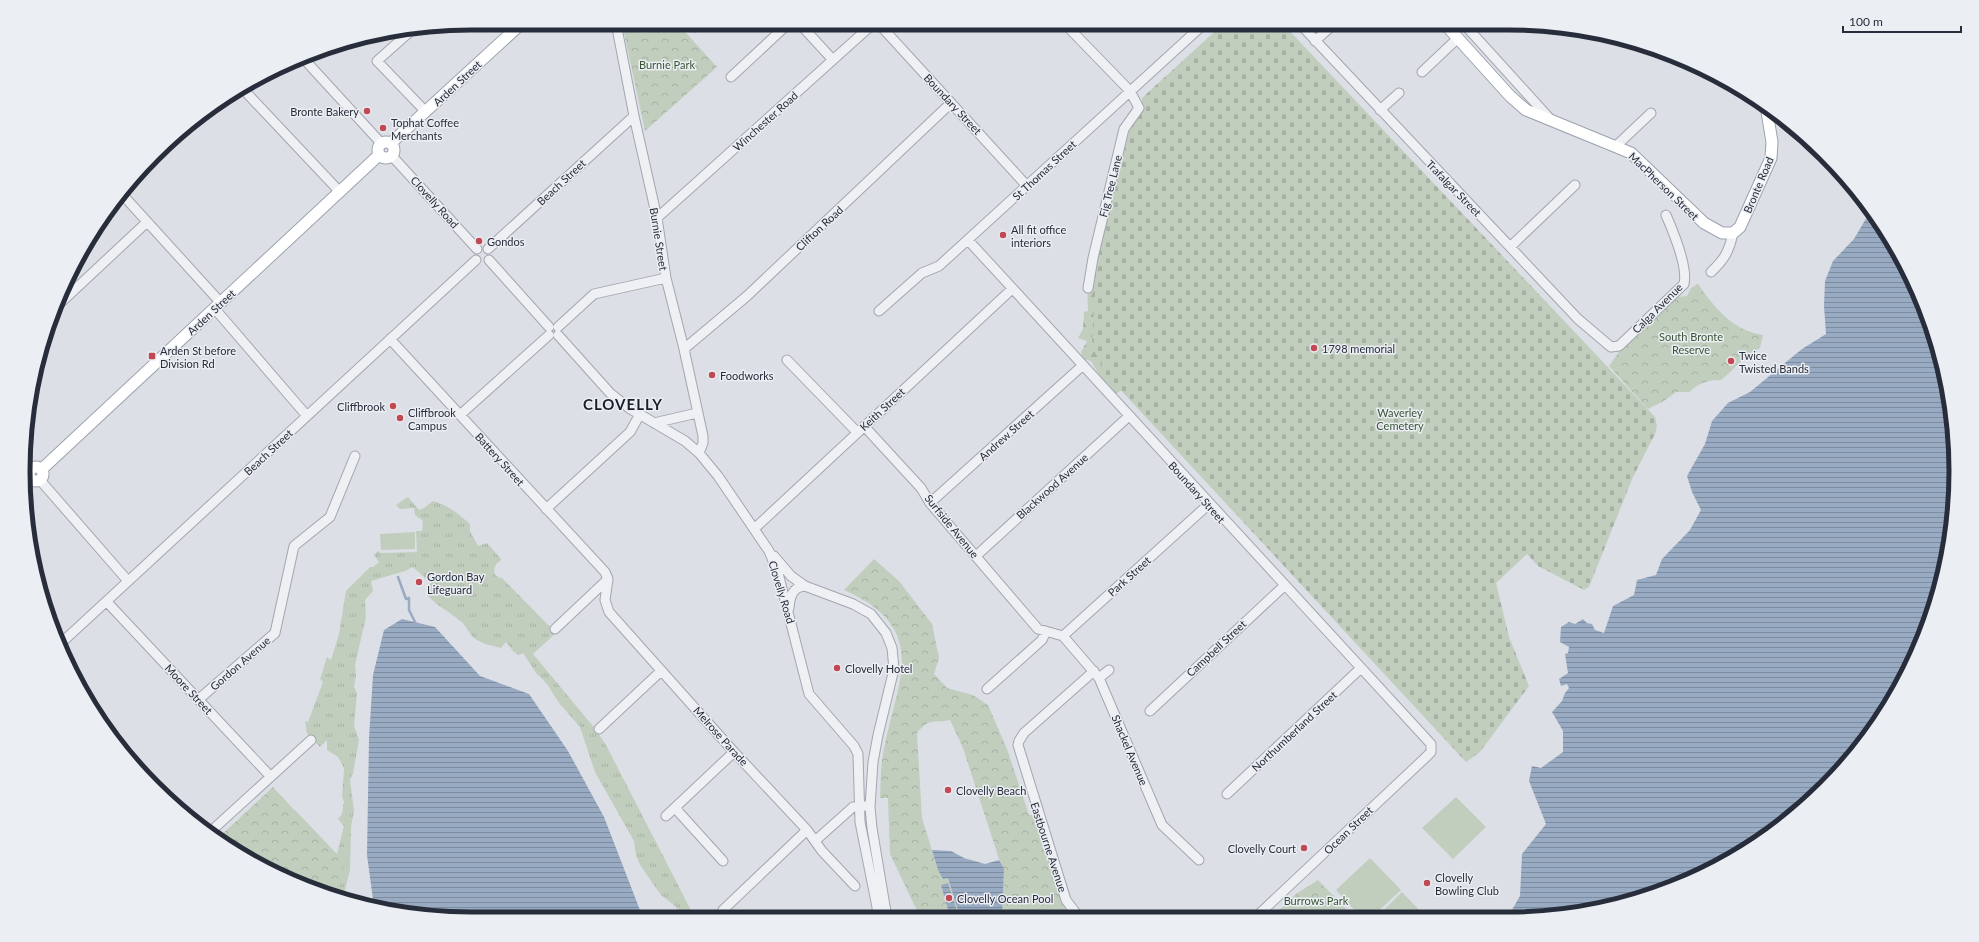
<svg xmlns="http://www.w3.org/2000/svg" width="1979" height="942" font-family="Lato,sans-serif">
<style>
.grass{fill:url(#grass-tufts)}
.forest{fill:url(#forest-firs)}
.cemetery{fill:url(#cemetery-stones)}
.park{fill:url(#park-crowns)}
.garden{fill:#c1cebe}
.water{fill:url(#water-rules)}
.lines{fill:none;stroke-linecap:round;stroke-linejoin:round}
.stream{stroke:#99abc2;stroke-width:2.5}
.minor-casing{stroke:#a2a6ae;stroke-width:11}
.major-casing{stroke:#9ca3af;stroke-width:13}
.minor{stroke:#eef0f4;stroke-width:9}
.major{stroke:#fff;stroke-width:11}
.poi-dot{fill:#c14954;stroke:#ebeef3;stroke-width:1.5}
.labels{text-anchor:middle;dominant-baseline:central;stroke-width:3;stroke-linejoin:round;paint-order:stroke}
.park-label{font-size:11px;fill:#395436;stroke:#ebeef3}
.street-label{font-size:11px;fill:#272d3a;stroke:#ebeef3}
.poi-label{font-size:11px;fill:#272d3a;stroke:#ebeef3;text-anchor:start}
.district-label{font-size:15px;font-weight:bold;letter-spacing:1px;fill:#191e2a;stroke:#ebeef3}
.rim{fill:none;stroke:#272d3a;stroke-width:5}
</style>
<defs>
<pattern id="grass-tufts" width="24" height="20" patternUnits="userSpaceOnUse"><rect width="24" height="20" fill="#c1cebe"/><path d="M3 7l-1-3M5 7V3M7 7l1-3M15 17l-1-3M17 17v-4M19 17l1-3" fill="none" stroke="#a6b1a4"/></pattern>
<pattern id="forest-firs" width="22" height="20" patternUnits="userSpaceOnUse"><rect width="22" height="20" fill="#c1cebe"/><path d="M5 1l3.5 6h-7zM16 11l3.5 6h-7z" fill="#a6b1a4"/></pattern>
<pattern id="cemetery-stones" width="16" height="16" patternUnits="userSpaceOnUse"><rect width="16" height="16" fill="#c1cebe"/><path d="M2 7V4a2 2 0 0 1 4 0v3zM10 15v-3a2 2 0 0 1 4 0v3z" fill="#a6b1a4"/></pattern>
<pattern id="park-crowns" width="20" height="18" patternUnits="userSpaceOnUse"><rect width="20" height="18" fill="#c1cebe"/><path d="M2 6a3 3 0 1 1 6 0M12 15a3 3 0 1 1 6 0" fill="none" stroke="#a6b1a4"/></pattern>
<pattern id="water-rules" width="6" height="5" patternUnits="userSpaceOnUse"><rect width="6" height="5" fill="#99abc2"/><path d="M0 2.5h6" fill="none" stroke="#7d8c9f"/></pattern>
</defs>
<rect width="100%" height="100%" fill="#dcdfe5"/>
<path class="grass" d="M408,497L419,510L424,508L433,501C450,506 457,513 470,524V531L478,546L487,543L501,559L500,561L496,564C493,571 493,577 502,578L556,633L533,654L597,731L607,747L695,918H685L674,905L661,895L642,868L636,856L634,841L595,772L580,727L559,703L547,684L536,673L523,653L518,655L513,651L506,642L501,648C490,645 475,643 469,632C466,627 464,623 459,620C448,611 437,606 427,595L430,593L427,589L431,583L413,567L405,571L371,581L373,591L365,600L366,617L355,665L356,675L354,687L357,693L354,726L359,740L353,773L350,780L354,811L351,827L350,870L345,890L346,899L299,885L248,857L250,853L295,810L337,854L344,826L338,819L342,814L344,802L342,797L344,768L338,757L327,750V740L320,747L307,733L305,721L308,722L323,682L320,679C323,672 324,665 327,657L331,660L339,634L346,591L370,567H373L379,562L374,555L378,551L381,553L417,552L416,531H422L423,521L415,515L414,508L400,509L396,505Z"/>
<path class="forest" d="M1095,266L1097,267L1122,390L1117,393C1106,392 1097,370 1091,361L1082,359L1081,352L1087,341L1078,338L1083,329L1084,312L1088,311L1087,284Z"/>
<path class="cemetery" d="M1224,23H1282L1655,417L1657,426L1655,434L1633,477L1589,587L1584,590L1538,566L1527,554L1496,583L1509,637L1529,686L1480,752L1466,762L1103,371L1092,340L1097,262L1129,132L1142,109V98Z"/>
<path class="park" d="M622,23H677L717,67L645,131Z
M1698,284C1714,307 1733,331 1763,335L1760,348C1745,354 1734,370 1721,380C1706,380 1700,383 1689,392H1676L1664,401L1648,409L1609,366L1619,352L1678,297L1687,296L1691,288Z
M874,559L899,581L932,624L939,658L934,674L947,688L973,695L988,705L1007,749L1029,815H1033L1061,902L1071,917H1002L1004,868L999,859L963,748L950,720C934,724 931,716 917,733L922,818L938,870L948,877L960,917H920L890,854L888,798H880C881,784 880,769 883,755C895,683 934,630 844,590Z
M273,787L344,864L336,896L299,885L217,839Z
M1318,880L1353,916H1273L1296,894Z"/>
<path class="garden" d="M415,532V549L381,550L380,534Z
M1456,797L1486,827L1453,859L1422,828Z
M1370,858L1401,890L1373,916H1360L1336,890Z
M1402,892L1425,916H1378Z"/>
<path class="water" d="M1871,210L1881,222L1922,300L1947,384L1956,471L1947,559L1922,643L1863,744L1781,827L1679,885L1567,915H1509L1520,896L1522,854L1546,824L1529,781L1532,766L1541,768L1563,752V731L1552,712L1562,701L1565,693L1569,688L1567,684L1561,686L1559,679L1568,673L1565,654L1568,653L1569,647L1560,642L1561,627L1569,622L1575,624L1583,619L1587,623L1592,624L1595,630L1604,633L1613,606L1634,595L1637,580L1656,575L1662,559L1690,530L1701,510L1692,492L1687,476L1705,444L1712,421L1728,403L1750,392L1802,349L1826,334L1824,306L1825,281L1833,261L1854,239Z
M402,619L435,627L480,676L529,694L568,751L604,817L643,918L471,919L383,910L374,907L367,855L369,738L373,675L384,630Z
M932,850L951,851L964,858L985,864L999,860L1004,868L1002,917H960L948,878L943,879L938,870Z
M948,883L957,911L949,913L941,885Z"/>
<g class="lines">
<path class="stream" d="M398,577L406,599L409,598V610L415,622"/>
<g class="minor-casing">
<path id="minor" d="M616,23L634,116L657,218L666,278L684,349L703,436V443L699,453
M799,23L833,60
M878,23L1027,186
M1064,23L1130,91L1139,108L1124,129L1093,258L1088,288
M1299,23L1578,319L1611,347L1619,346L1684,284C1688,267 1673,231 1666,215
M1463,23L1551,120
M695,27L699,23
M413,29L377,61L426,112
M1315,41L1335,23
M303,58L381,143
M1422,72L1458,38
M731,77L789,23
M241,87L340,192
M1380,110L1399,93
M1616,146L1651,113
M392,156L477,249
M121,193L221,303
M657,218L874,23
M968,240L1431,744V752L1425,758L1257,916
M1510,247L1575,185
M488,249L634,116
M489,260L549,327
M1711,272C1725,259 1729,251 1733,233
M55,308L147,222
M215,309L307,416
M879,311L922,273L939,266L1205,23
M558,327L594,294L666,278
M558,335L610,393L629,408L685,441L699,453L718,476L769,551L778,573L809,694L854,746L858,754L860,822L877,907V918
M390,339L605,572L608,579
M684,349L747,296L951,103
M787,360L857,432
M460,415L549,335
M654,423L697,413
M864,426L921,488L930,503L1038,629L1063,636L1209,504
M24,461L32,469
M40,480L128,581
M930,503L1082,366
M546,509L630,432L640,414
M754,529L1012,289
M774,556L791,576L805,586L853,604L871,614L886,633L892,648L894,669L878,735L873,762L870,807L872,828L887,918
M976,556L1129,416
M608,579L605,600L609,612L734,752L807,830L822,851L855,886
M107,602L270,776
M789,608C790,597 792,587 805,586
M555,629L608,579
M1063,636L1099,678L1162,825L1199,860
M59,645L476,260
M1099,678L1109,670
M987,689L1042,640L1046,631
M199,699L275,633L294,546L330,517L355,456
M1150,711L1284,586
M599,729L661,671
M1227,794L1361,668
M675,808L723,861
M666,816L734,752
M209,833L311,740
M815,841L853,807L865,806
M723,910L807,830
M1079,917L1066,900L1018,745L1019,741L1024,733L1094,671"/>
</g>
<g class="major-casing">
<path id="major" d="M1444,23L1510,96L1526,110L1631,153L1704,223L1722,233H1733L1740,227L1771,158L1772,142L1766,106
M378 150a8 8 0 1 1 16 0a8 8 0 1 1-16 0Z
M391,143L522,23
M29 474a7 7 0 1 1 14 0a7 7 0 1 1-14 0Z
M42,469L379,155"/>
</g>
<use href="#minor" class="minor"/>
<use href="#major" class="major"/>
</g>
<g class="poi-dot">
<circle cx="367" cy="111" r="4"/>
<circle cx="383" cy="128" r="4"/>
<circle cx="1003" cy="235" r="4"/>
<circle cx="479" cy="241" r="4"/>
<circle cx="1314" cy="348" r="4"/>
<rect x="148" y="352" width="8" height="8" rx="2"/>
<circle cx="1731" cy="361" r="4"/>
<circle cx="712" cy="375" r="4"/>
<circle cx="393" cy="406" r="4"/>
<circle cx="400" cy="418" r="4"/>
<circle cx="419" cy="582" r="4"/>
<circle cx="837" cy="668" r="4"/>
<circle cx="948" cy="790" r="4"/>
<circle cx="1304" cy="848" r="4"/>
<circle cx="1427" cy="883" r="4"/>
<circle cx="949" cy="898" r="4"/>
</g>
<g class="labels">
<g class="park-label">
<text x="667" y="64">Burnie Park</text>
<text x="1691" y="336">South Bronte<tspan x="1691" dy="13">Reserve</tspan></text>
<text x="1400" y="412">Waverley<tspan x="1400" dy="13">Cemetery</tspan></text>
<text x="1316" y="900">Burrows Park</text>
</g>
<g class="street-label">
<text transform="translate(457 83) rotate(-43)">Arden Street</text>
<text transform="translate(953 104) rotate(47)">Boundary Street</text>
<text transform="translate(765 121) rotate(-42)">Winchester Road</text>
<text transform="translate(1044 170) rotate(-43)">St Thomas Street</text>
<text transform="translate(561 182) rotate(-43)">Beach Street</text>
<text transform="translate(1758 185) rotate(-67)">Bronte Road</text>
<text transform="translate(1110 186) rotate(-76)">Fig Tree Lane</text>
<text transform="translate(1664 186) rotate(44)">MacPherson Street</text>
<text transform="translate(1454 188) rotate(46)">Trafalgar Street</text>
<text transform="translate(435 202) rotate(48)">Clovelly Road</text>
<text transform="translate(819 228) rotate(-43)">Clifton Road</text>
<text transform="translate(659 239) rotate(81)">Burnie Street</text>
<text transform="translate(1657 308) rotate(-45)">Calga Avenue</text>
<text transform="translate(211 312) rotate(-43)">Arden Street</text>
<text transform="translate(882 409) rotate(-43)">Keith Street</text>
<text transform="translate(1006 435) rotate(-42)">Andrew Street</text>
<text transform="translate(268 452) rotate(-43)">Beach Street</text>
<text transform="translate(500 459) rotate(48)">Battery Street</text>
<text transform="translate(1052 486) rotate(-42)">Blackwood Avenue</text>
<text transform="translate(1197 492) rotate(48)">Boundary Street</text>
<text transform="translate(952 526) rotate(51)">Surfside Avenue</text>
<text transform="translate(1129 576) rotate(-42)">Park Street</text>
<text transform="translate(782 592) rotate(73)">Clovelly Road</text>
<text transform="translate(1216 648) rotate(-43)">Campbell Street</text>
<text transform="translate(240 663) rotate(-41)">Gordon Avenue</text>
<text transform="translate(189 689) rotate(47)">Moore Street</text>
<text transform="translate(1294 731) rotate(-43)">Northumberland Street</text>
<text transform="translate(721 736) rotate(48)">Melrose Parade</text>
<text transform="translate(1130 750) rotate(67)">Shackel Avenue</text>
<text transform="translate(1348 830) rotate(-44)">Ocean Street</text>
<text transform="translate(1049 847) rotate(72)">Eastbourne Avenue</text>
</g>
<g class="poi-label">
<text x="359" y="111" text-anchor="end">Bronte Bakery</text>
<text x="391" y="122">Tophat Coffee<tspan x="391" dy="13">Merchants</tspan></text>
<text x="1011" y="229">All fit office<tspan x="1011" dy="13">interiors</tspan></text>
<text x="487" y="241">Gondos</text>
<text x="1322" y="348">1798 memorial</text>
<text x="160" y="350">Arden St before<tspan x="160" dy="13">Division Rd</tspan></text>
<text x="1739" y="355">Twice<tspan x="1739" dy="13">Twisted Bands</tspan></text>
<text x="720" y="375">Foodworks</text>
<text x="385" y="406" text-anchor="end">Cliffbrook</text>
<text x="408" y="412">Cliffbrook<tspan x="408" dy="13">Campus</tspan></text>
<text x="427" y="576">Gordon Bay<tspan x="427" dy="13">Lifeguard</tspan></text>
<text x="845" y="668">Clovelly Hotel</text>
<text x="956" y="790">Clovelly Beach</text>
<text x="1296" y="848" text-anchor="end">Clovelly Court</text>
<text x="1435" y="877">Clovelly<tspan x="1435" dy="13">Bowling Club</tspan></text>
<text x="957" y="898">Clovelly Ocean Pool</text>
</g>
<g class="district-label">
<text x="623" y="404">CLOVELLY</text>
</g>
</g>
<path d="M0 0H1979V942H0ZM471 30H1508A441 441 0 0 1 1949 471V471A441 441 0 0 1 1508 912H471A441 441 0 0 1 30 471V471A441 441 0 0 1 471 30Z" fill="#ebeef3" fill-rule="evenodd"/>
<path class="rim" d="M471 30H1508A441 441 0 0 1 1949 471V471A441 441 0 0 1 1508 912H471A441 441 0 0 1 30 471V471A441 441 0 0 1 471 30Z"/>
<path d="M1843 26v6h118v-6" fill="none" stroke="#272d3a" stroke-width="2"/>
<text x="1849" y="26" font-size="12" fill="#272d3a" stroke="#ebeef3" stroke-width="3" paint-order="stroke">100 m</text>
</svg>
